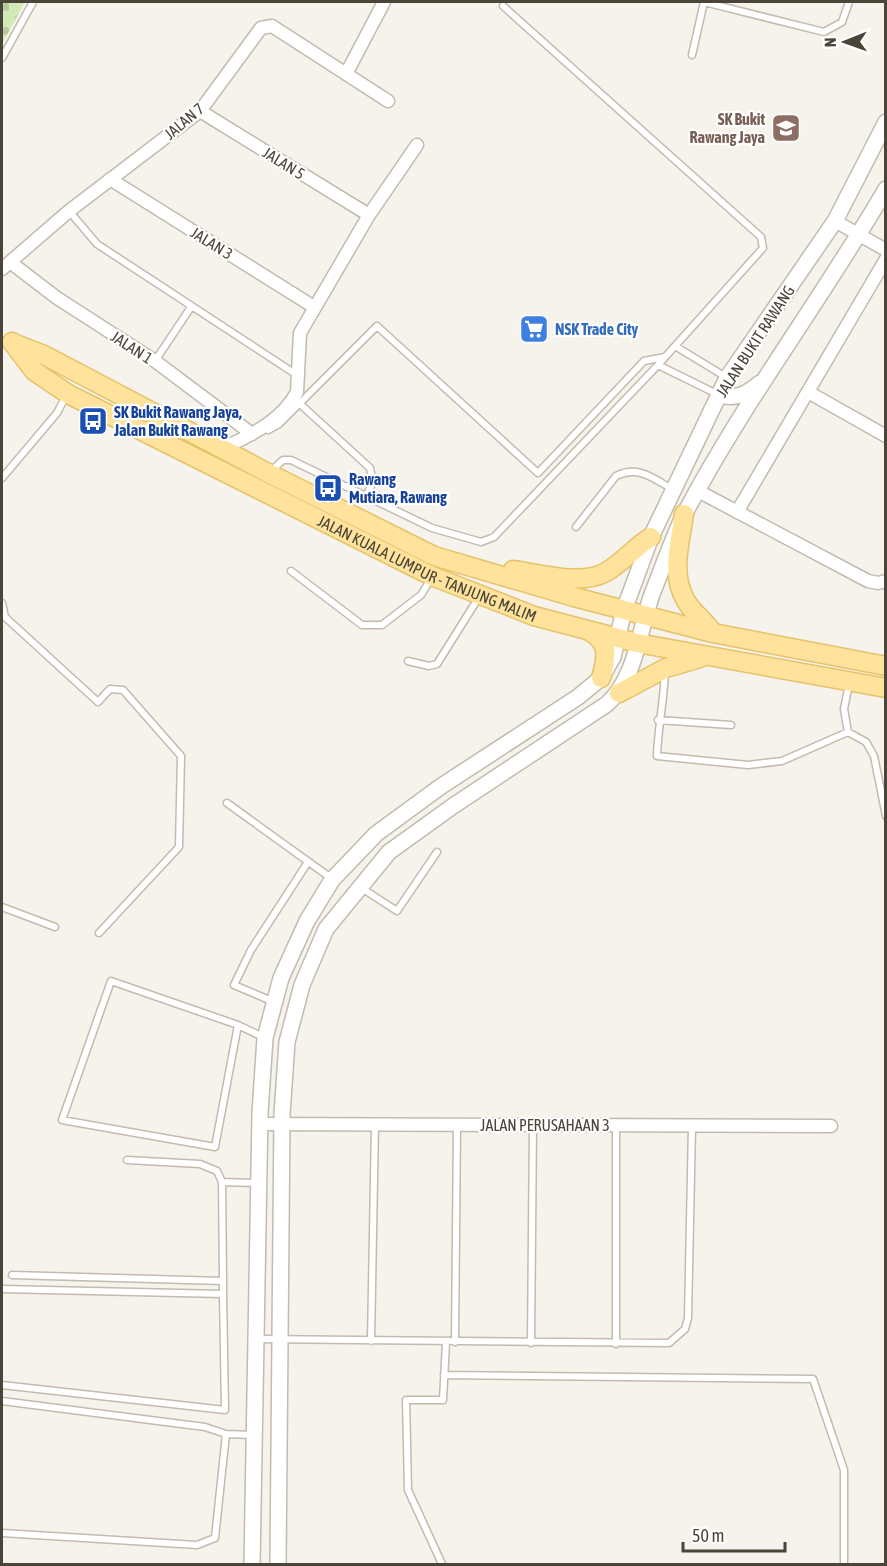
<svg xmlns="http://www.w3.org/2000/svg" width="887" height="1566" font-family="'Asap Condensed',sans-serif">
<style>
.cemetery{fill:url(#cemetery-stones)}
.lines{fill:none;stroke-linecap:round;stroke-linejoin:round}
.service-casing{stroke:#c2bbae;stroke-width:9}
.minor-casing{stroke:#c2bbae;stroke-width:15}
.tertiary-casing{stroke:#c2bbae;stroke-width:18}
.primary-casing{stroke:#e6c16a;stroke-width:21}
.service{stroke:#fff;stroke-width:6}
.minor{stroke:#fff;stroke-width:12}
.tertiary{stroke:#fff;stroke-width:15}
.primary{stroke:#ffe39c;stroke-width:18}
.labels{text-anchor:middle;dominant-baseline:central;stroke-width:4.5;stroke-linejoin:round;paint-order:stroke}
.education-label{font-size:16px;font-weight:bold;fill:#785e54;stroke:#fff;text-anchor:end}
.street-label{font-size:16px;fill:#4b4439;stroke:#fff}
.shop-label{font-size:16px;font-weight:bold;fill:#366cbe;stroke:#fff;text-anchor:start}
.transit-label{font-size:16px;font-weight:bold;fill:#164399;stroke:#fff;text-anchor:start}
</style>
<defs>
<pattern id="cemetery-stones" width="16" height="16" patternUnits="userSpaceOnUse" patternTransform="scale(1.5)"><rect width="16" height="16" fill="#d2eab5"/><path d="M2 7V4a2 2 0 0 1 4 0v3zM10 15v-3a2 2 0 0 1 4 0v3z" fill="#b6ca9c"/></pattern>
</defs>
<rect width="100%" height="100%" fill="#f6f3ec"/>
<path class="cemetery" d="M2,2H25L2,44Z"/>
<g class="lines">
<g class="service-casing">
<path id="service" d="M692,55L704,2L824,32L842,22L849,2
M2,58L33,2
M69,211L97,244L297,375
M675,346L726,377
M155,361L191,307
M658,365L719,395
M299,403L370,468L373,482L367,494
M268,430L279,424L377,326L538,473L644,361L665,357
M271,471L283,460H291L432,528L481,542L494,537L658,365L763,248L761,237L503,6
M2,478L57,413L66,396
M576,527L616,476C638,465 653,478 672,489
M291,571L362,625H382L421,595L432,577
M2,603L5,617L98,702L110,689L123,690L181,756L179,847L99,933
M408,661L429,666L437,664L479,597
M665,671C664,700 658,727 657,756L748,765L782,761L848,732
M849,684L844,709L848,732L866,742L874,756L886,816
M658,720L731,725
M227,803L331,878
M360,887L397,911L437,852
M2,907L55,927
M274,1002L234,985L251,950L308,862
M238,1025L215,1147L62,1120L111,981L238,1025L265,1038
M127,1160L200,1164L217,1171L222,1182
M12,1275L223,1281L222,1182L258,1183
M2,1289L223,1294V1281
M256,1339L669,1343L685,1329L688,1318L692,1126
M371,1341L375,1124
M455,1342L457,1125
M531,1343L533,1125
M616,1344V1125
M444,1375L813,1379L844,1470V1564
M2,1385L225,1410L223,1294
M2,1401L205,1427L226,1434L253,1435
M2,1533L197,1545L215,1538L226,1434
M442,1564L408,1490L406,1400H443L446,1342"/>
</g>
<g class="minor-casing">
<path id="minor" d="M346,74L384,2
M200,111L369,215
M110,179L314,307
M835,221L886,250
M10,262L57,298L155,361L252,434
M2,269L69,211L200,111L261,28L272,26L388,101
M808,392L886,436
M232,444C257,432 283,418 297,392L300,333L369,215L417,145
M698,491L868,581L878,583L886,581
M737,512L886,259
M260,1124L831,1126"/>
</g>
<g class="tertiary-casing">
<path id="tertiary" d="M719,395C738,399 745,395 760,383
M252,1564L260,1113L265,1038L281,978L307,921L332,880L376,834L440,787L578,697L601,678L613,657L624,610L651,537L727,378L835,221L886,122
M278,1564L282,1114L287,1042L302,985L326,929L389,852L453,806L607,704C638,676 639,626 654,589C664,564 673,537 685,513C744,401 822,299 886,189"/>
</g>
<g class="primary-casing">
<g id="primary">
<path id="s1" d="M12,342L34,371L68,394L432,576L534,616L637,643L886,688"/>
<path d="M13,343L44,355L268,473L434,556L574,597L713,633L886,666"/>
<path d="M684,514C680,543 670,574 686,601C693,613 705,621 713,633"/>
<path d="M513,570C540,574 582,586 606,572C622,563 635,547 651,537"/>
<path d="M589,631C610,642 607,658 601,678"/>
<path d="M619,693L666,668L700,658"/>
</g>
</g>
<use href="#service" class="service"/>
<use href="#minor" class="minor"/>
<use href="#tertiary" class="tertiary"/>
<use href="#primary" class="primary"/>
</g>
<defs>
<g id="school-square" transform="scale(1.5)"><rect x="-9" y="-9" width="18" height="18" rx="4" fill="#8d6e63" stroke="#fff"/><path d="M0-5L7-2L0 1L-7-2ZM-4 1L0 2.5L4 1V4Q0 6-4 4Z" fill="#fff"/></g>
<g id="supermarket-square" transform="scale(1.5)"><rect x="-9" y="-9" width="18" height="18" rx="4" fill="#3f7fe0" stroke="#fff"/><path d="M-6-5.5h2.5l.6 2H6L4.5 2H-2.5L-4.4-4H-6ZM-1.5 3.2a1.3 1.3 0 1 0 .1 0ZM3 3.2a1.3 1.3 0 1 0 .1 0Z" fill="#fff"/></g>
<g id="bus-square" transform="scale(1.5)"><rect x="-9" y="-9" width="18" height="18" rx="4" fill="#1a4fb4" stroke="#fff"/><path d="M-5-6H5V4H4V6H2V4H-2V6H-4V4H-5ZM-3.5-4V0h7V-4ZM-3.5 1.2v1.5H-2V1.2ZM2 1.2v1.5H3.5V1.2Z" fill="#fff"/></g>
</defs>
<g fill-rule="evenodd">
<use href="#school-square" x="786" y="128"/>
<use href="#supermarket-square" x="534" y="329"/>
<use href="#bus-square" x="93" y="421"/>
<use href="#bus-square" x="328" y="488"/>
</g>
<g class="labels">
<g class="education-label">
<text x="765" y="119">SK Bukit<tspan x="765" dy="18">Rawang Jaya</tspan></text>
</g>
<g class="street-label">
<text transform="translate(184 121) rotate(-40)">JALAN 7</text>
<text transform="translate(284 163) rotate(32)">JALAN 5</text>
<text transform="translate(212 243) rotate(32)">JALAN 3</text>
<text transform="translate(755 341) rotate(-57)">JALAN BUKIT RAWANG</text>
<text transform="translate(132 347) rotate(33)">JALAN 1</text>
<text stroke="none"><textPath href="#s1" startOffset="477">JALAN KUALA LUMPUR - TANJUNG MALIM</textPath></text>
<text x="545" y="1125">JALAN PERUSAHAAN 3</text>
</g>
<g class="shop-label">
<text x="555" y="329">NSK Trade City</text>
</g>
<g class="transit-label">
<text x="114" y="412">SK Bukit Rawang Jaya,<tspan x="114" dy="18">Jalan Bukit Rawang</tspan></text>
<text x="349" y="479">Rawang<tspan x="349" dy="18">Mutiara, Rawang</tspan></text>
</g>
</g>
<rect width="887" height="1566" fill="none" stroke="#4b4439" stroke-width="6"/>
<g transform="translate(845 42) rotate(269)" stroke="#ffffff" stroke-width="4.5" paint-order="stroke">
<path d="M0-4.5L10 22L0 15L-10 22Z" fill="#4b4439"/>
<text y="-9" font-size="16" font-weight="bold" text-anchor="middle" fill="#4b4439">N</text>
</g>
<path d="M683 1542v9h102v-9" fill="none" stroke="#4b4439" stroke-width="3"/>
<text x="692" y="1542" font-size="18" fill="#4b4439" stroke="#ffffff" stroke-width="4.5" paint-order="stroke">50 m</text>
</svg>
